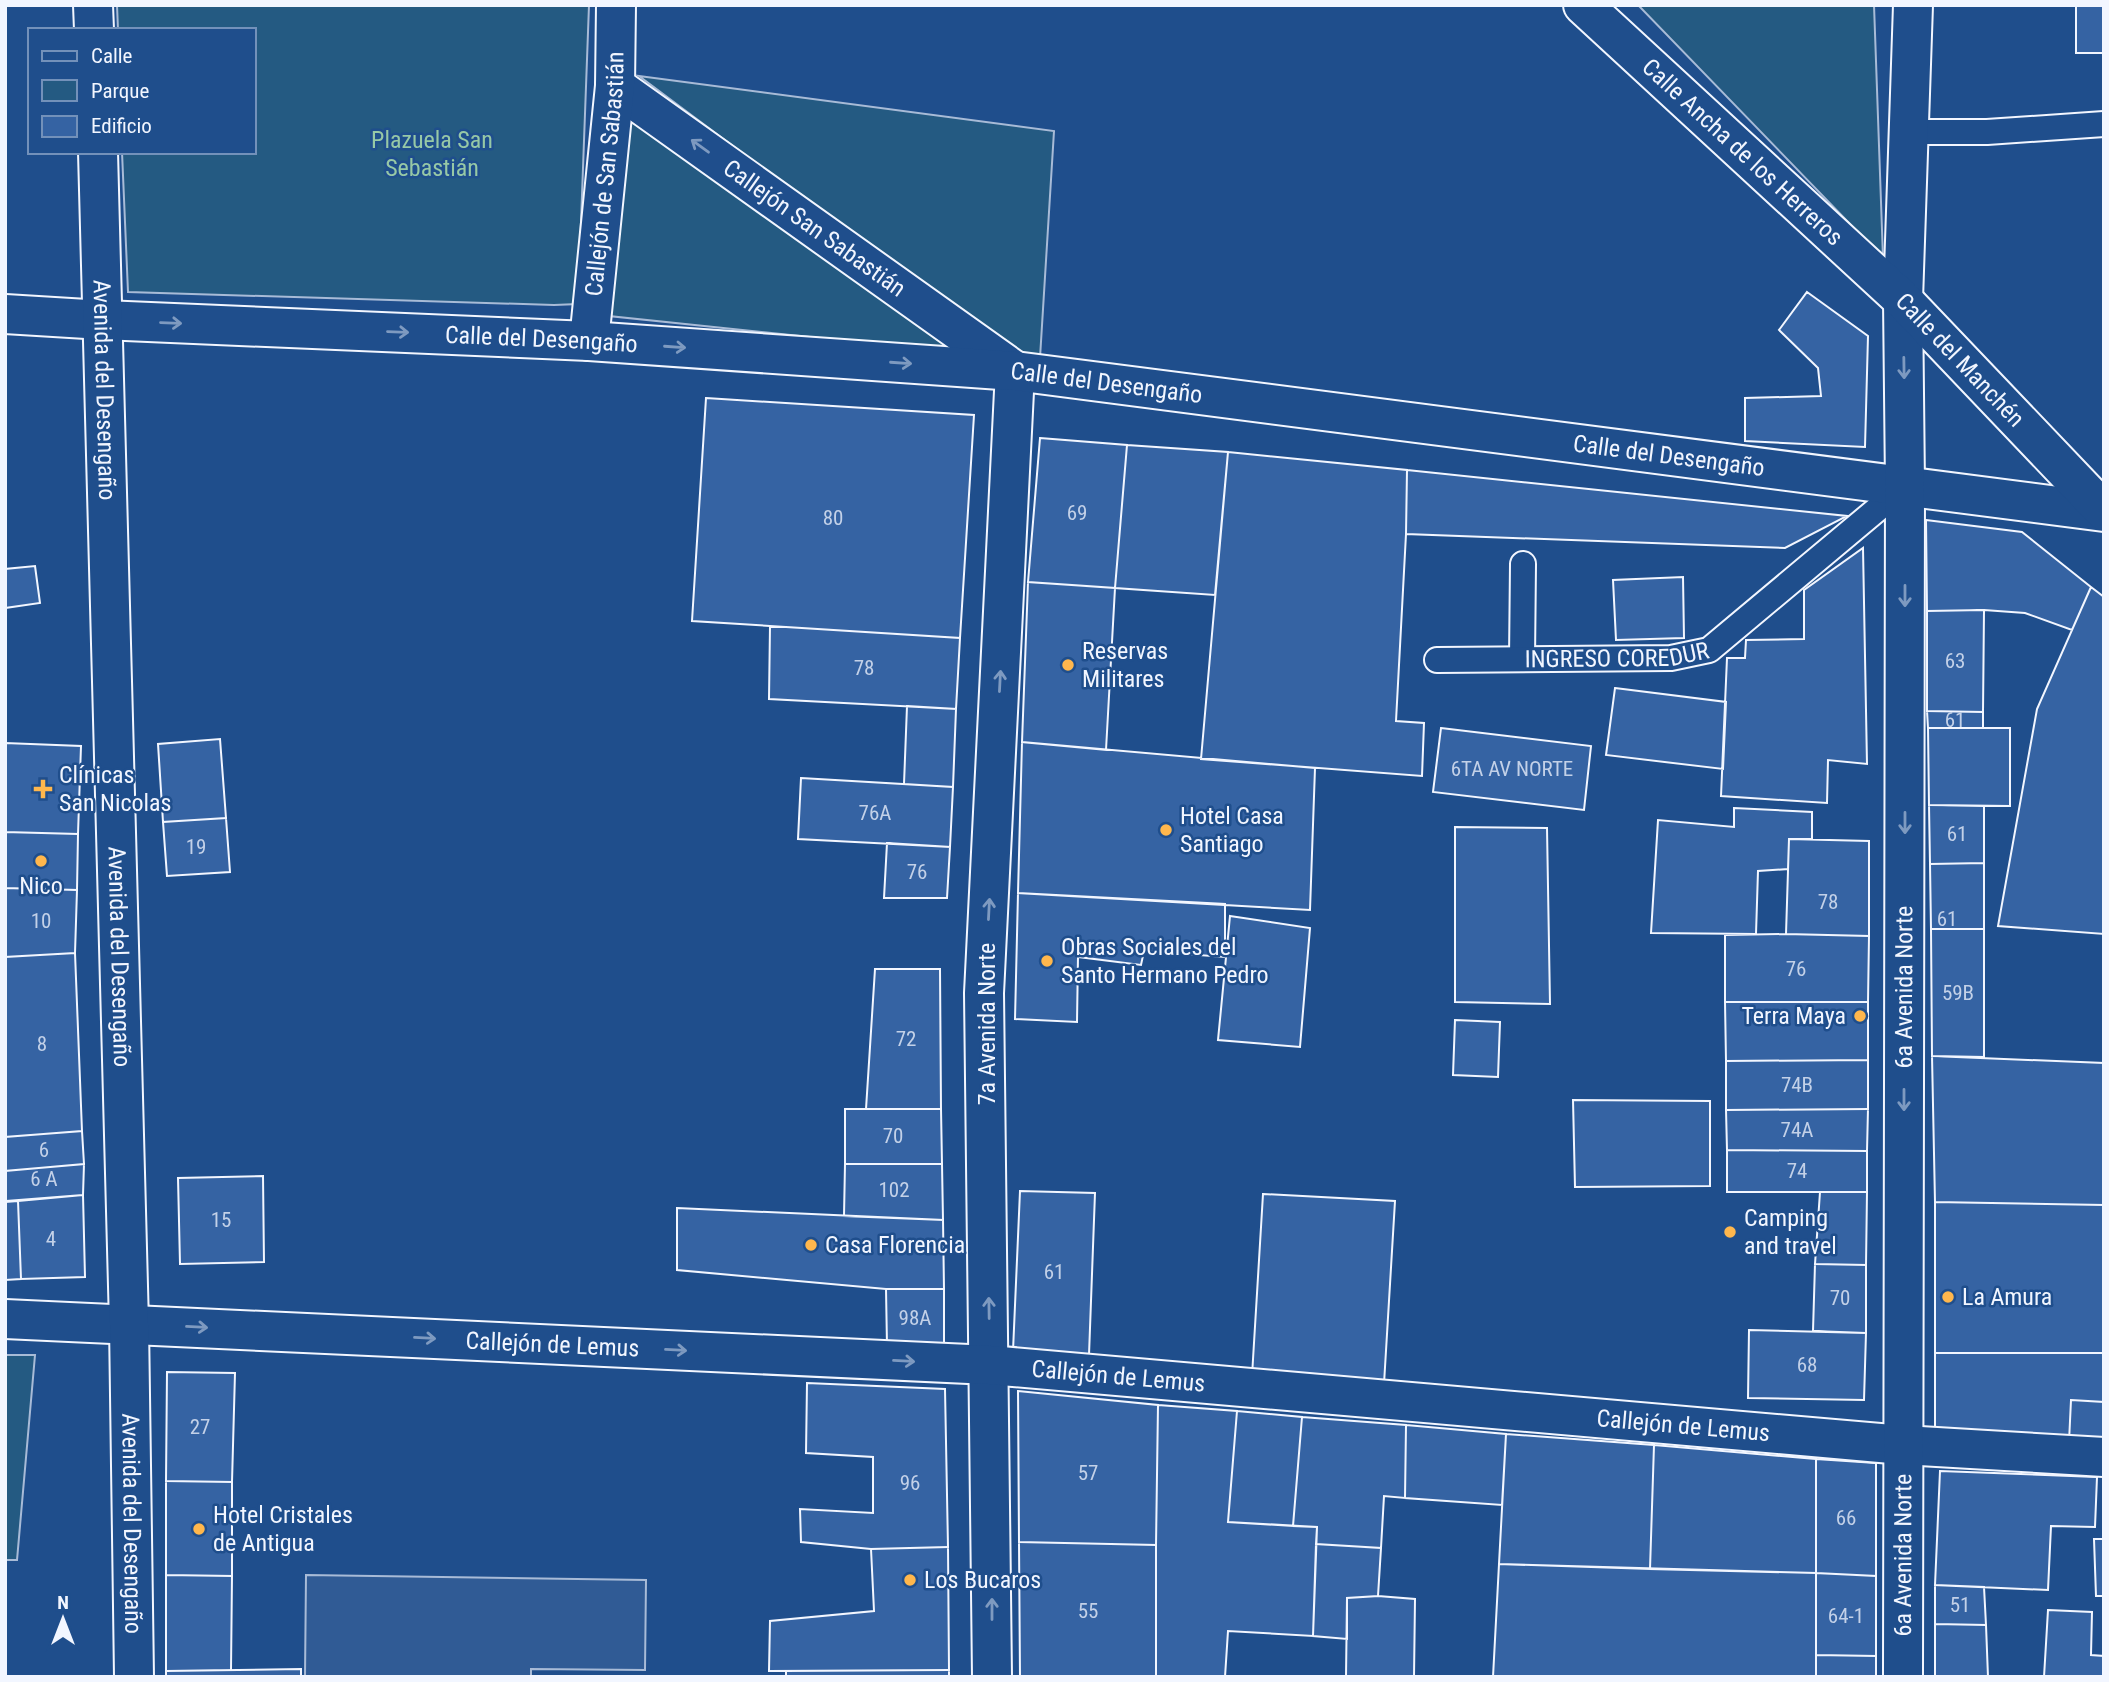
<svg xmlns="http://www.w3.org/2000/svg" width="2109" height="1682" font-family="'Roboto Condensed',sans-serif">
<style>
.green{fill:#245a82;stroke:#a8bbd7;stroke-width:2}
.parking{fill:#305b95;stroke:#a8bbd7;stroke-width:2}
.building{fill:#3563a3;stroke:#f2f6ff;stroke-width:2}
.lines{fill:none;stroke-linecap:round;stroke-linejoin:round}
.service-casing{stroke:#f2f6ff;stroke-width:28}
.minor-casing{stroke:#f2f6ff;stroke-width:42}
.tertiary-casing{stroke:#f2f6ff;stroke-width:42}
.primary-casing{stroke:#f2f6ff;stroke-width:42}
.service{stroke:#1f4e8c;stroke-width:24}
.minor{stroke:#1f4e8c;stroke-width:38}
.tertiary{stroke:#1f4e8c;stroke-width:38}
.primary{stroke:#1f4e8c;stroke-width:38}
.oneway{stroke:#7e9ac0}
.poi-dot{fill:#ffb74d;stroke:#1f4e8c;stroke-width:2.5}
.labels{text-anchor:middle;dominant-baseline:central;stroke-width:5;stroke-linejoin:round;paint-order:stroke}
.number-label{font-size:21px;fill:#c3d1e8}
.park-label{font-size:24px;fill:#97c8a6;stroke:#1f4e8c}
.street-label{font-size:24px;fill:#f2f6ff;stroke:#1f4e8c}
.poi-label{font-size:24px;fill:#f2f6ff;stroke:#1f4e8c;text-anchor:start}
</style>
<rect width="100%" height="100%" fill="#1f4e8c"/>
<path class="green" d="M117,5H589L578,304L554,305L128,292L122,152H254V30H118Z
M1638,5H1874L1883,258Z
M639,76L1054,131L1039,374Z
M626,117L963,353L609,316Z
M5,1355H35L17,1560H5Z"/>
<path class="parking" d="M306,1575L646,1580L645,1670L531,1669V1677H305Z"/>
<path class="building" d="M2076,5H2104V53H2076Z
M1807,292L1868,336L1865,447L1745,441V398L1821,396L1818,368L1779,330Z
M706,398L974,415L960,638L692,621Z
M1040,438L1127,445L1115,588L1028,582Z
M1127,445L1228,452L1215,595L1115,588Z
M1228,452L1407,470L1406,534L1396,721L1424,723L1422,776L1201,759Z
M1407,470L1847,516L1785,548L1406,534Z
M1926,520L2022,532L2091,587L2072,630L2025,613L1984,610L1927,611Z
M1863,548L1867,764L1828,760L1827,803L1721,796L1727,658H1745L1746,640L1804,639V590Z
M35,566L40,603L5,608V569Z
M1683,577L1684,638L1616,640L1613,580Z
M1028,582L1115,588L1106,750L1022,742Z
M2091,587L2104,597V934L1998,926L2037,709Z
M1984,610L1983,712L1927,711V611Z
M770,626L960,638L956,709L769,699Z
M1615,688L1726,702L1723,769L1606,755Z
M907,706L956,709L953,787L904,784Z
M1927,711L1983,712V728H1928Z
M1441,728L1591,746L1584,810L1433,792Z
M1928,728H2010V806L1929,805Z
M220,739L226,818L163,822L158,744Z
M1022,742L1315,768L1310,910L1018,893Z
M5,743L81,746L78,834L5,832Z
M801,778L953,787L950,847L798,839Z
M1929,805L1984,806V863L1930,864Z
M1734,808L1812,812V839H1789L1788,869L1758,871L1756,934L1651,933L1658,820L1734,827Z
M226,818L230,872L167,876L163,822Z
M1455,827L1547,828L1550,1004L1455,1002Z
M5,832L78,834L77,890L5,888Z
M1789,839L1869,841V936L1786,934Z
M887,843L950,847L947,898H884Z
M1984,863V929H1931L1930,864Z
M5,888L77,890L75,953L5,957Z
M1018,893L1225,904V957L1144,951L1141,965L1078,957L1077,1022L1015,1019Z
M1230,916L1310,928L1300,1047L1218,1040Z
M1931,929H1984V1057L1932,1056Z
M1786,934L1869,936L1868,1002H1725V935Z
M75,953L82,1131L5,1137V957Z
M875,969H940L941,1109H866Z
M1725,1002H1868V1060L1726,1061Z
M1455,1020L1500,1022L1498,1077L1453,1075Z
M1932,1056L2104,1063V1205L1935,1202Z
M1868,1060V1109L1726,1110V1061Z
M1573,1100L1710,1101V1186L1575,1187Z
M845,1109H941L942,1164H845Z
M1868,1109L1867,1151L1727,1150L1726,1110Z
M82,1131L84,1164L5,1171V1137Z
M1727,1150L1867,1151V1192H1727Z
M84,1164L83,1195L6,1201L5,1171Z
M845,1164H942L943,1220L844,1216Z
M263,1176L264,1262L180,1264L178,1178Z
M1020,1191L1095,1193L1089,1355L1013,1351Z
M1820,1192H1867L1866,1265L1815,1264Z
M1263,1194L1395,1201L1384,1384L1252,1376Z
M83,1195L85,1277L21,1279L18,1201Z
M18,1201L21,1279L5,1280V1202Z
M1935,1202L2104,1205V1353H1935Z
M677,1208L943,1220L944,1289H886L677,1270Z
M1815,1264L1866,1265V1333L1813,1331Z
M886,1289H944V1346H887Z
M1749,1330L1866,1333L1864,1400L1748,1398Z
M1935,1353H2104V1402L2071,1400L2069,1442L1935,1437Z
M167,1372L235,1373L232,1482L166,1481Z
M807,1383L945,1389L948,1547L871,1549L801,1542L800,1509L873,1513V1457L806,1453Z
M1018,1391L1158,1405L1156,1545L1019,1542Z
M2071,1400L2104,1402V1444L2069,1442Z
M1158,1405L1237,1411L1228,1522L1317,1527L1313,1636L1228,1631L1225,1677H1156V1545Z
M1237,1411L1302,1417L1293,1526L1228,1522Z
M1302,1417L1406,1425L1405,1498L1384,1496L1381,1548L1316,1544L1317,1527L1293,1526Z
M1406,1425L1506,1434L1502,1505L1405,1498Z
M1506,1434L1654,1445L1650,1569L1499,1564Z
M1654,1445L1816,1459V1573L1650,1569Z
M1816,1459L1876,1463V1576L1816,1573Z
M1940,1471L2097,1477L2095,1527L2051,1526L2048,1590L1935,1585Z
M166,1481L232,1482V1576L166,1575Z
M2094,1539H2104V1596H2096Z
M1019,1542L1156,1545V1677H1020Z
M1316,1544L1381,1548L1378,1596L1347,1598V1639L1313,1636Z
M948,1547L949,1670L769,1671L770,1621L874,1611L871,1549Z
M1499,1564L1816,1573V1677H1493Z
M1816,1573L1876,1576V1656L1816,1655Z
M166,1575L232,1576L231,1670L166,1671Z
M1935,1585L1984,1587L1986,1625L1935,1624Z
M1378,1596L1415,1599L1414,1677H1346L1347,1598Z
M2048,1610L2092,1612L2091,1655L2104,1656V1677H2044Z
M1935,1624L1986,1625L1988,1677H1935Z
M1816,1655L1876,1656V1677H1816Z
M301,1669V1677H166V1671Z
M949,1670V1677H786V1671Z"/>
<g class="lines">
<g class="service-casing">
<g id="service">
<path d="M1909,132H1987L2104,124"/>
<path d="M1522,659L1523,564"/>
<path id="s1" d="M1437,660L1671,658L1709,650L1905,486"/>
</g>
</g>
<g class="minor-casing">
<g id="minor">
<path id="s2" d="M615,86L1015,371L984,993L992,1677"/>
<path id="s3" d="M5,314L103,320L589,341L1015,371L2104,512"/>
<path id="s4" d="M589,341L615,86L616,5"/>
<path id="s5" d="M5,1319L990,1365L1903,1445L2104,1457"/>
<path id="s6" d="M1903,1677L1905,486L1903,300"/>
</g>
</g>
<g class="tertiary-casing">
<path id="tertiary" d="M1903,300L1913,5"/>
</g>
<g class="primary-casing">
<g id="primary">
<path d="M93,5L94,30"/>
<path id="s7" d="M1583,5L1903,300L2104,511"/>
<path id="s8" d="M98,152L129,1324L134,1677"/>
</g>
</g>
<use href="#service" class="service"/>
<use href="#minor" class="minor"/>
<use href="#tertiary" class="tertiary"/>
<use href="#primary" class="primary"/>
</g>
<defs><path id="oneway-shaft" d="M-6 0H5M1.5-3L5.5 0L1.5 3" fill="none" stroke-width="1.6" stroke-linecap="round" stroke-linejoin="round" transform="scale(1.75)"/></defs>
<g class="oneway">
<use href="#oneway-shaft" transform="translate(700 146) rotate(-144)"/>
<use href="#oneway-shaft" transform="translate(171 323) rotate(2)"/>
<use href="#oneway-shaft" transform="translate(398 332) rotate(2)"/>
<use href="#oneway-shaft" transform="translate(675 347) rotate(4)"/>
<use href="#oneway-shaft" transform="translate(901 363) rotate(4)"/>
<use href="#oneway-shaft" transform="translate(1904 368) rotate(89)"/>
<use href="#oneway-shaft" transform="translate(1905 596) rotate(90)"/>
<use href="#oneway-shaft" transform="translate(1000 681) rotate(-87)"/>
<use href="#oneway-shaft" transform="translate(1905 823) rotate(90)"/>
<use href="#oneway-shaft" transform="translate(989 909) rotate(-87)"/>
<use href="#oneway-shaft" transform="translate(1904 1100) rotate(90)"/>
<use href="#oneway-shaft" transform="translate(989 1308) rotate(-91)"/>
<use href="#oneway-shaft" transform="translate(197 1327) rotate(3)"/>
<use href="#oneway-shaft" transform="translate(425 1338) rotate(3)"/>
<use href="#oneway-shaft" transform="translate(676 1350) rotate(3)"/>
<use href="#oneway-shaft" transform="translate(904 1361) rotate(3)"/>
<use href="#oneway-shaft" transform="translate(992 1609) rotate(-90)"/>
</g>
<g class="poi-dot">
<circle cx="1068" cy="665" r="7"/>
<path d="M39.5 778.5h7v7h7v7h-7v7h-7v-7h-7v-7h7z"/>
<circle cx="1166" cy="830" r="7"/>
<circle cx="41" cy="861" r="7"/>
<circle cx="1047" cy="961" r="7"/>
<circle cx="1860" cy="1016" r="7"/>
<circle cx="1730" cy="1232" r="7"/>
<circle cx="811" cy="1245" r="7"/>
<circle cx="1948" cy="1297" r="7"/>
<circle cx="199" cy="1529" r="7"/>
<circle cx="910" cy="1580" r="7"/>
</g>
<g class="labels">
<g class="number-label">
<text x="1077" y="513">69</text>
<text x="833" y="518">80</text>
<text x="1955" y="661">63</text>
<text x="864" y="668">78</text>
<text x="1955" y="720">61</text>
<text x="1512" y="769">6TA AV NORTE</text>
<text x="875" y="813">76A</text>
<text x="1957" y="834">61</text>
<text x="196" y="847">19</text>
<text x="917" y="872">76</text>
<text x="1828" y="902">78</text>
<text x="1947" y="919">61</text>
<text x="41" y="921">10</text>
<text x="1796" y="969">76</text>
<text x="1958" y="993">59B</text>
<text x="906" y="1039">72</text>
<text x="42" y="1044">8</text>
<text x="1797" y="1085">74B</text>
<text x="1797" y="1130">74A</text>
<text x="893" y="1136">70</text>
<text x="44" y="1150">6</text>
<text x="1797" y="1171">74</text>
<text x="44" y="1179">6 A</text>
<text x="894" y="1190">102</text>
<text x="221" y="1220">15</text>
<text x="51" y="1239">4</text>
<text x="1054" y="1272">61</text>
<text x="1840" y="1298">70</text>
<text x="915" y="1318">98A</text>
<text x="1807" y="1365">68</text>
<text x="200" y="1427">27</text>
<text x="1088" y="1473">57</text>
<text x="910" y="1483">96</text>
<text x="1846" y="1518">66</text>
<text x="1960" y="1605">51</text>
<text x="1088" y="1611">55</text>
<text x="1846" y="1616">64-1</text>
</g>
<g class="park-label">
<text x="432" y="140">Plazuela San<tspan x="432" dy="28">Sebastián</tspan></text>
</g>
<g class="street-label">
<text stroke="none"><textPath href="#s7" startOffset="217">Calle Ancha de los Herreros</textPath></text>
<text stroke="none"><textPath href="#s4" startOffset="168">Callejón de San Sabastián</textPath></text>
<text stroke="none"><textPath href="#s2" startOffset="245">Callejón San Sabastián</textPath></text>
<text stroke="none"><textPath href="#s3" startOffset="537">Calle del Desengaño</textPath></text>
<text stroke="none"><textPath href="#s7" startOffset="518">Calle del Manchén</textPath></text>
<text stroke="none"><textPath href="#s3" startOffset="1104">Calle del Desengaño</textPath></text>
<text stroke="none"><textPath href="#s8" startOffset="238">Avenida del Desengaño</textPath></text>
<text stroke="none"><textPath href="#s3" startOffset="1671">Calle del Desengaño</textPath></text>
<text stroke="none"><textPath href="#s1" startOffset="180">INGRESO COREDUR</textPath></text>
<text stroke="none"><textPath href="#s8" startOffset="805">Avenida del Desengaño</textPath></text>
<text stroke="none"><textPath href="#s6" startOffset="690">6a Avenida Norte</textPath></text>
<text transform="translate(987 1024) rotate(-90)">7a Avenida Norte</text>
<text stroke="none"><textPath href="#s5" startOffset="548">Callejón de Lemus</textPath></text>
<text stroke="none"><textPath href="#s5" startOffset="1115">Callejón de Lemus</textPath></text>
<text stroke="none"><textPath href="#s5" startOffset="1682">Callejón de Lemus</textPath></text>
<text stroke="none"><textPath href="#s8" startOffset="1372">Avenida del Desengaño</textPath></text>
<text stroke="none"><textPath href="#s6" startOffset="122">6a Avenida Norte</textPath></text>
</g>
<g class="poi-label">
<text x="1082" y="651">Reservas<tspan x="1082" dy="28">Militares</tspan></text>
<text x="59" y="775">Clínicas<tspan x="59" dy="28">San Nicolas</tspan></text>
<text x="1180" y="816">Hotel Casa<tspan x="1180" dy="28">Santiago</tspan></text>
<text x="41" y="886" text-anchor="middle">Nico</text>
<text x="1061" y="947">Obras Sociales del<tspan x="1061" dy="28">Santo Hermano Pedro</tspan></text>
<text x="1846" y="1016" text-anchor="end">Terra Maya</text>
<text x="1744" y="1218">Camping<tspan x="1744" dy="28">and travel</tspan></text>
<text x="825" y="1245">Casa Florencia</text>
<text x="1962" y="1297">La Amura</text>
<text x="213" y="1515">Hotel Cristales<tspan x="213" dy="28">de Antigua</tspan></text>
<text x="924" y="1580">Los Bucaros</text>
</g>
</g>
<rect width="2109" height="1682" fill="none" stroke="#f2f6ff" stroke-width="14"/>
<rect x="28" y="28" width="228" height="126" fill="#1f4e8c" stroke="#7391ba" stroke-width="2"/>
<rect x="42" y="51" width="35" height="10" fill="#1f4e8c" stroke="#7391ba" stroke-width="2"/>
<text x="91" y="63" font-size="21" fill="#f2f6ff">Calle</text>
<rect x="42" y="80" width="35" height="21" fill="#245a82" stroke="#7391ba" stroke-width="2"/>
<text x="91" y="98" font-size="21" fill="#f2f6ff">Parque</text>
<rect x="42" y="116" width="35" height="21" fill="#3563a3" stroke="#7391ba" stroke-width="2"/>
<text x="91" y="133" font-size="21" fill="#f2f6ff">Edificio</text>
<g transform="translate(63 1619)" stroke="#1f4e8c" stroke-width="5" paint-order="stroke">
<path d="M0-5L12 26L0 18L-12 26Z" fill="#f2f6ff"/>
<text y="-10" font-size="19" font-weight="bold" text-anchor="middle" fill="#f2f6ff">N</text>
</g>
</svg>
